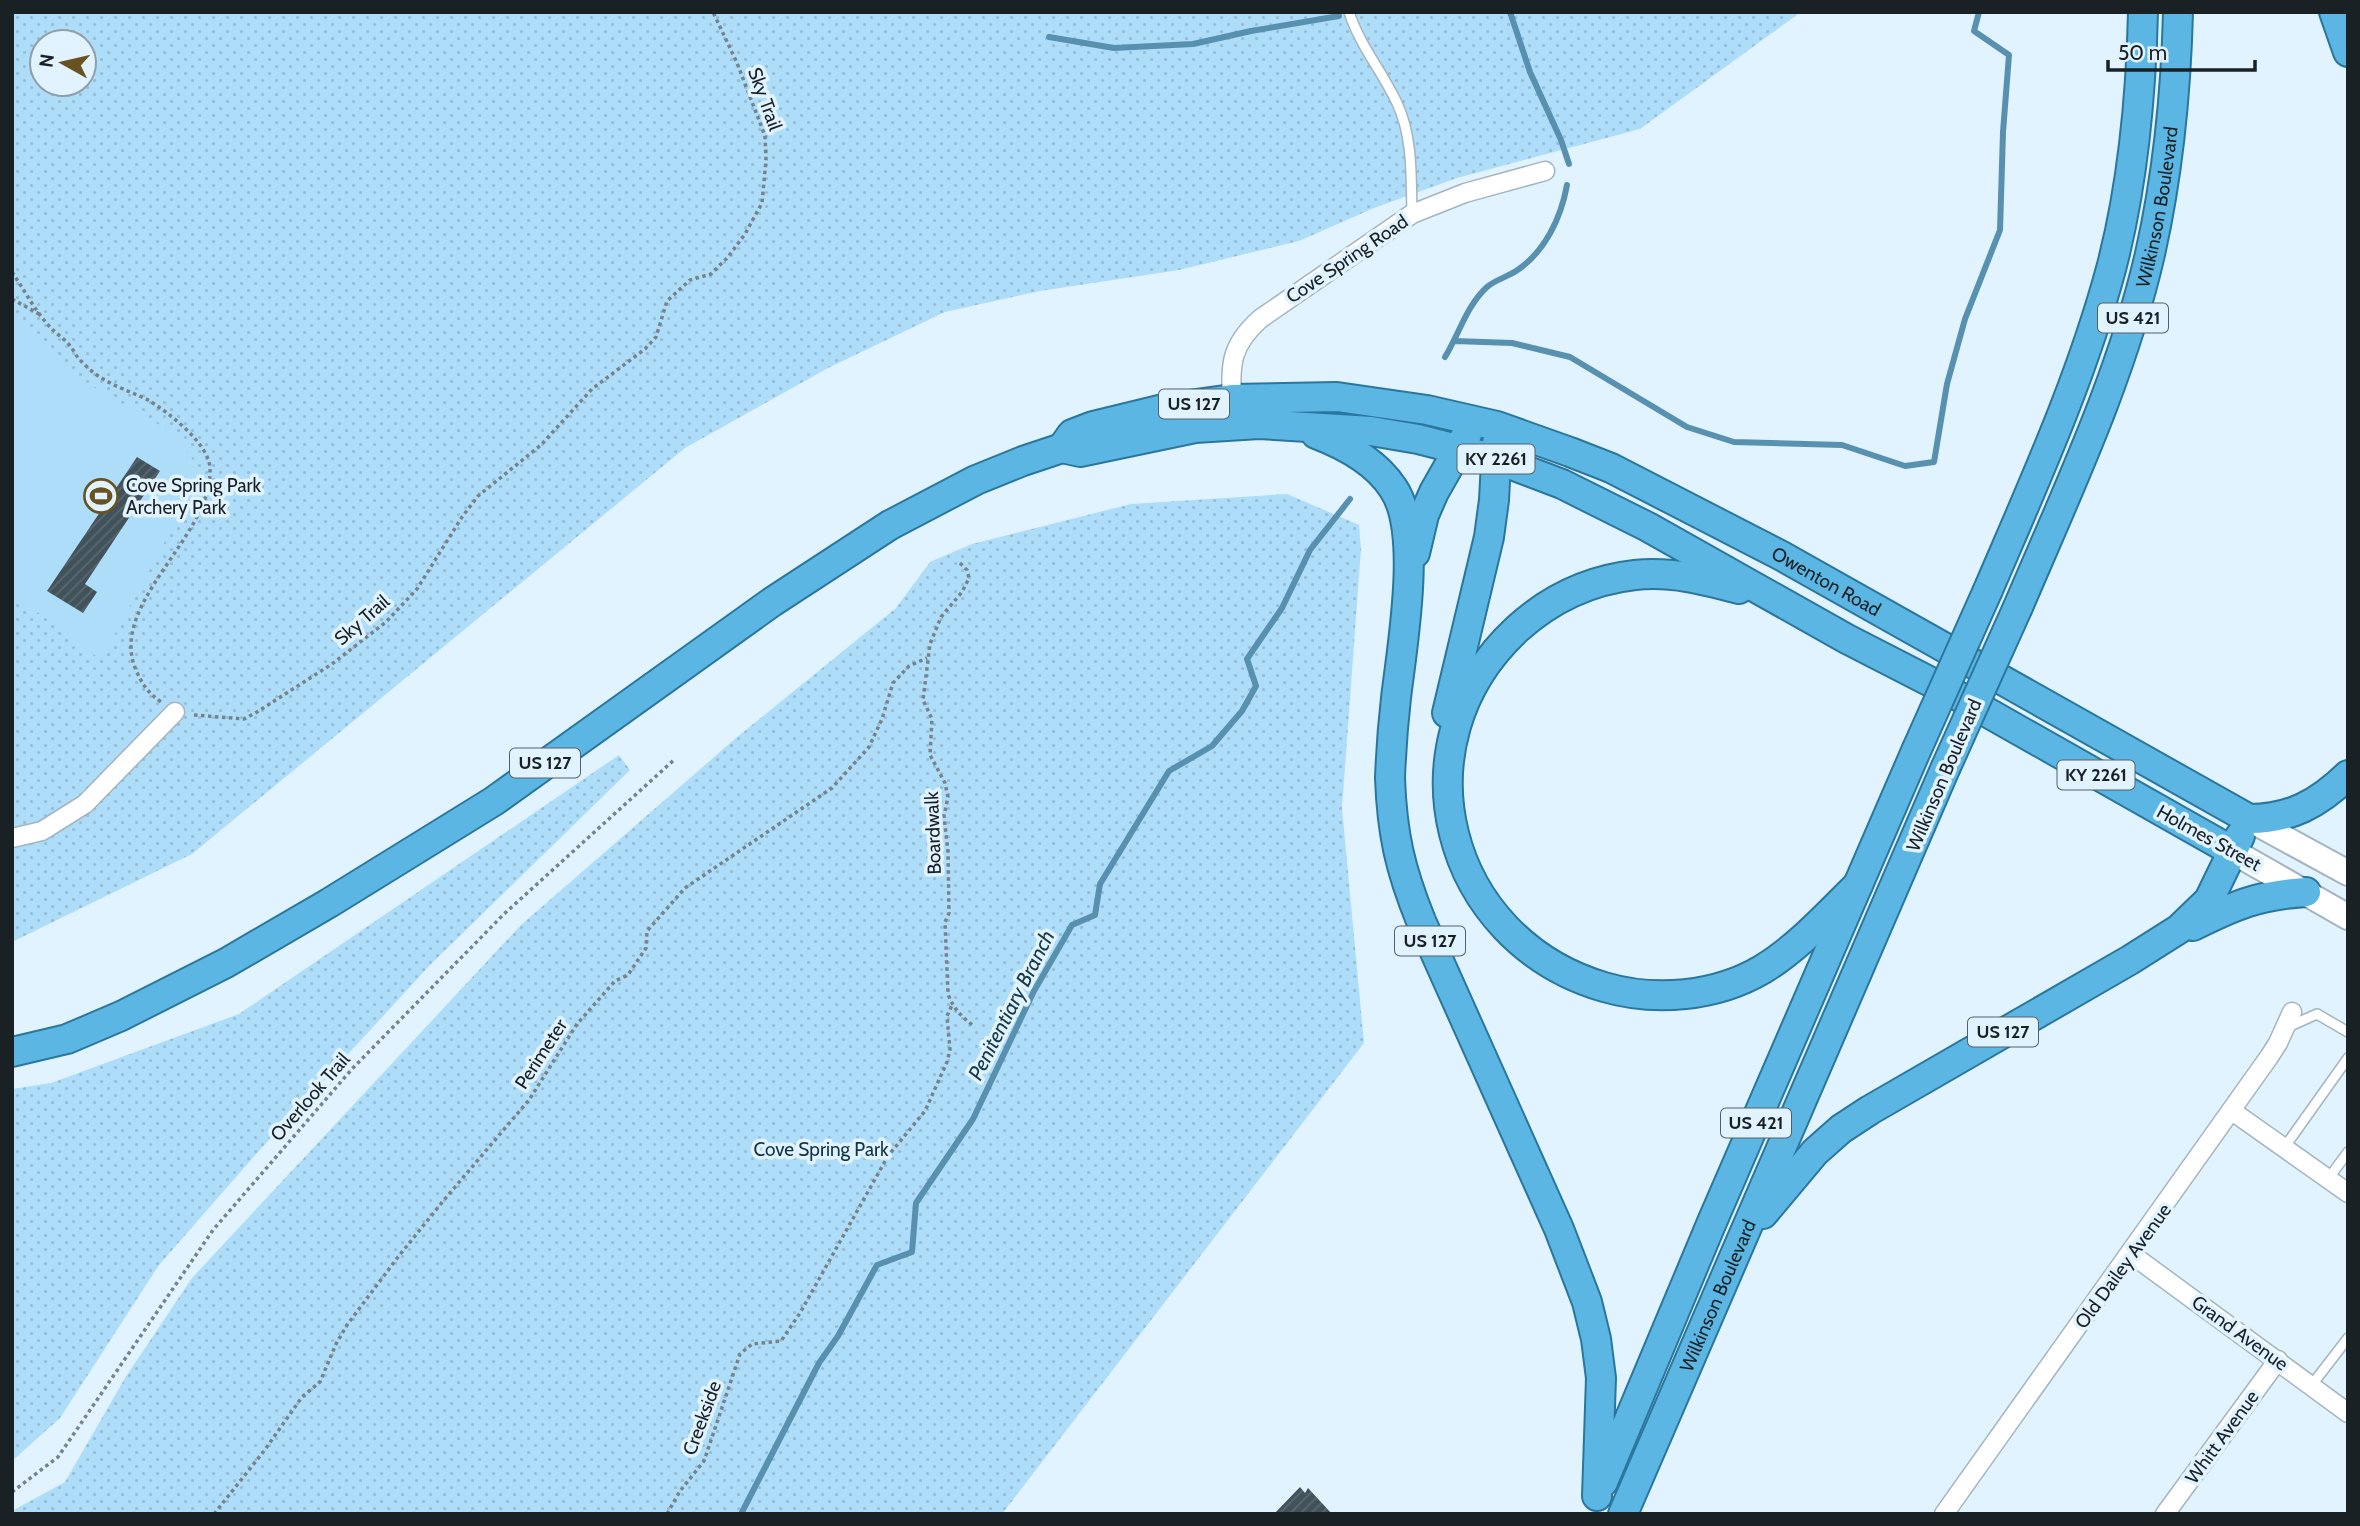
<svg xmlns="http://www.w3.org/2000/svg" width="2360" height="1526" font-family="Cabin,sans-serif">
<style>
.park{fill:url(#park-dots);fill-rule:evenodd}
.pitch{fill:#aeddfa}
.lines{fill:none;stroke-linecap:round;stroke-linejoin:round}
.stream{stroke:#5890b0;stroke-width:6}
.building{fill:url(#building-hatch)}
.service-casing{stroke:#a3b5bf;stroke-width:12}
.minor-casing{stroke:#a3b5bf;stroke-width:21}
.secondary-casing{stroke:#a3b5bf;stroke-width:28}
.trunk-casing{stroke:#2b769c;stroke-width:32}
.path{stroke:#76838a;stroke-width:3.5;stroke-dasharray:3.5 3.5;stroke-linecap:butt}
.service{stroke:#fff;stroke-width:9}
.minor{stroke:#fff;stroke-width:18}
.secondary{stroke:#fff;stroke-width:24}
.trunk{stroke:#5cb6e3;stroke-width:28}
.trunk-bridge-casing{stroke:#2b769c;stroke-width:32;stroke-linecap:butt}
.trunk-bridge{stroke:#5cb6e3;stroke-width:28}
.labels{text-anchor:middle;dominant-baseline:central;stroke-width:7;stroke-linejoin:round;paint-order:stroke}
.shield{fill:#e0f3fe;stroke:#556066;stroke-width:2}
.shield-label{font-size:18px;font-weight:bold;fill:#1a2125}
.street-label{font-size:19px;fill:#1a2125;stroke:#e0f3fe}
.poi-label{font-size:19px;fill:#1a2125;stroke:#e0f3fe;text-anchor:start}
.park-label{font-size:19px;fill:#123447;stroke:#e0f3fe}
.water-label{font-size:21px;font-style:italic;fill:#17394b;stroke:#e0f3fe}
</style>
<defs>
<pattern id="park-dots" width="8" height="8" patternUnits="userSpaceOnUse" patternTransform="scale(1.75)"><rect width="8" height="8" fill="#aeddfa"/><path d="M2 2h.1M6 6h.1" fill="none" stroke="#95bdd6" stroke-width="1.8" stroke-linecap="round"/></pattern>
<pattern id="building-hatch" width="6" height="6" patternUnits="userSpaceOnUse" patternTransform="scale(1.75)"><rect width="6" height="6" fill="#42525b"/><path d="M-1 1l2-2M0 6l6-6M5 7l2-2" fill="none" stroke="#5a676f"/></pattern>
</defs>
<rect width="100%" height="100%" fill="#e0f3fe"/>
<path class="park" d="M12,12H1801L1640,129L1457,178L1374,208L1299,241L1179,270L1040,291L945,312L828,368L685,448L192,854L12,942ZM42,42H84V84H42Z
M1287,494L1359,525L1361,549L1342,808L1364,1043L1002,1514H12V1511L65,1482L125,1378L192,1278L521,925L736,738L896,608L930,562L972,544L1131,504Z
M619,755L630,770L431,964L257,1153L159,1265L60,1418L12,1461V1089L51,1083L239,1014Z"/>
<path class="pitch" d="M12,322C44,330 62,364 87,383C121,406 164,418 189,454C191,458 196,463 197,467C198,472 196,479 196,484L115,634L99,658L12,593Z"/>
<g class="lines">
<path class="stream" d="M1510,12L1530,72L1561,140L1569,164
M1049,37L1114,48L1193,44L1251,31L1339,16
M1455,341L1512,343L1570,357L1687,427L1734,442L1842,445L1905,466L1934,462L1947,384L1965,319L2000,230L2003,132L2009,55L1974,31L1979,12
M1445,357C1459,334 1467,305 1487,287C1495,280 1507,277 1516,271C1545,252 1561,218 1567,185
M741,1514L819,1363L838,1336L877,1265L912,1252L916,1203L973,1119L1034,991L1072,925L1095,915L1100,884L1169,771L1212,746L1242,711L1256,686L1247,659L1282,608L1310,550L1350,499"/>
</g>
<path class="building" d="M137,457L160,471L85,584L97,592L83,613L47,591Z
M1300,1487L1305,1493L1308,1488L1332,1514H1274Z"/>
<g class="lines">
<g class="service-casing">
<path id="service" d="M1349,12C1360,46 1382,71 1397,103C1413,137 1411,177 1412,214
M2288,1027L2317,1014L2348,1032
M2284,1148L2348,1058
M2328,1179L2348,1152
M2311,1386L2348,1338"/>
</g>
<g class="minor-casing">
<path id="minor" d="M1232,407C1231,366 1228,348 1260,319L1412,214L1465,193L1545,171
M12,838L42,831L85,804L175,712
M2232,1111L2348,1193
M2131,1254L2348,1413
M1944,1514L2269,1057L2278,1043L2292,1012
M2165,1514L2278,1360"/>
</g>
<g class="secondary-casing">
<path id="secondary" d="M2249,819L2348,873
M2232,851L2348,917"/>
</g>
<g class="trunk-casing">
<g id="trunk">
<path d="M2334,12L2348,52"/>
<path d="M1316,434C1345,445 1376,462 1393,488C1423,531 1402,646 1396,698C1393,724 1391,751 1390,778C1392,834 1400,869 1421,921L1559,1229L1587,1302L1596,1339L1601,1378L1597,1496"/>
<path id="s1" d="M1062,448L1072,434L1093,426L1167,408L1232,399L1337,397L1427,410L1497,426L1570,452L1611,468L1780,555L2249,819"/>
<path d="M1415,553L1424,515L1434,492L1467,434"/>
<path d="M1739,589C1705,580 1671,571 1635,575C1590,580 1550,599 1517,629C1393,744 1444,940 1604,987C1655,1002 1716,997 1763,969C1799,947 1828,914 1858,885"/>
<path d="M1988,590C2033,485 2081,380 2111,269C2133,185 2141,99 2143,12"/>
<path id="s2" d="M2018,607C2067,492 2122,376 2150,254C2168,174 2176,94 2178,12"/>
<path d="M1447,713L1489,537L1494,500L1497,443"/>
<path d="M2249,819C2290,819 2318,804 2348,775"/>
<path d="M2193,926C2235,905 2259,895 2306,892"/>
<path d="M12,1052L67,1039L121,1016L226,963L329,903L494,801L772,602L890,525L976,480L1023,461L1062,448L1080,452L1195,428L1259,424L1371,431L1418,439L1496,459L1562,484L1648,527L1847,639L1962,698L2232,851"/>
<path d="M1763,1214L1815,1152L1841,1129L1870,1110L2130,960L2179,929L2209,900L2240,836"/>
<path d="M1603,1482L1712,1222L1916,751"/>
<path id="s3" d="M1623,1514L1945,769"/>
</g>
</g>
<path class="path" d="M12,272C25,291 36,313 52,329C58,335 66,340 71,347C74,351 76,356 80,360C86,366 93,373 100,377C115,387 132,392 148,400C168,412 210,444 210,469C213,536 107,604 136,670C142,684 148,693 161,702
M12,299L39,314
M960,563L967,570L969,578L962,592L941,617L930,644L923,700L932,719L930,755L945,783L948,797L944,816L948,852L949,913L945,922L948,994C954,1010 962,1017 975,1027
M194,715L244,719L257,712L332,664L386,622L417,589L462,517L478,496L541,445L592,389L645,349L656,337L667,301L690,280L711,274L728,257L745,234L762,203L766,160L765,136L737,63L713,12
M12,1492L58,1457L213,1230L352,1069L504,914L675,759
M214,1514L264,1451L302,1397L320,1382L336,1344L347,1325L398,1257L444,1200L529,1100L577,1024L615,981L628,975L646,948L647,931L685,888L832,788L869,747L882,719L893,683L909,666L927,658
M667,1514L680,1491L704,1461L740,1354L752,1344L781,1341L800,1313L888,1156L925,1111L947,1062L950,1050L947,1016L952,1005"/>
<use href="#service" class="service"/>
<use href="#minor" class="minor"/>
<use href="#secondary" class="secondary"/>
<use href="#trunk" class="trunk"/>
<g class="trunk-bridge-casing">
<path id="trunk-bridge" d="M1916,751L1988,590
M1945,769L2018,607"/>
</g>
<use href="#trunk-bridge" class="trunk-bridge"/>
</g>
<defs>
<g id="stadium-ring" transform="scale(1.75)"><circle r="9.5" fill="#e0f3fe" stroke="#685221" stroke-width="1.5"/><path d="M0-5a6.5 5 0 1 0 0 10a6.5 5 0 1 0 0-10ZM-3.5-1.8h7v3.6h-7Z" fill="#685221"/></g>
</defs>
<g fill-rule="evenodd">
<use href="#stadium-ring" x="101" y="496"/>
</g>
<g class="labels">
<g class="shield">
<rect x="2098" y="303.5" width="70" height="29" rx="5"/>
<rect x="1159" y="389.5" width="70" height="29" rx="5"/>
<rect x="1457.5" y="444.5" width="77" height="29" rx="5"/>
<rect x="510" y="748.5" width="70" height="29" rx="5"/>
<rect x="2057.5" y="760.5" width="77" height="29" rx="5"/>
<rect x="1395" y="926.5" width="70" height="29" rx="5"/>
<rect x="1968" y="1017.5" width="70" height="29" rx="5"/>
<rect x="1721" y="1108.5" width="70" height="29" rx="5"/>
</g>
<g class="shield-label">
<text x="2133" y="318">US 421</text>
<text x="1194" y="404">US 127</text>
<text x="1496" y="459">KY 2261</text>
<text x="545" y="763">US 127</text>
<text x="2096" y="775">KY 2261</text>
<text x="1430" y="941">US 127</text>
<text x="2003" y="1032">US 127</text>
<text x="1756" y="1123">US 421</text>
</g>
<g class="street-label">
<text transform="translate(765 99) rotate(70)">Sky Trail</text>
<text stroke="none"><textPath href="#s2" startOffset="425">Wilkinson Boulevard</textPath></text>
<text transform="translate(1347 259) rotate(-34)">Cove Spring Road</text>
<text stroke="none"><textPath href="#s1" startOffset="814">Owenton Road</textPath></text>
<text transform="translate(362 620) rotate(-41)">Sky Trail</text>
<text transform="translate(1944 775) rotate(-67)">Wilkinson Boulevard</text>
<text transform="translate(933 833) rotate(-92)">Boardwalk</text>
<text transform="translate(2209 838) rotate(29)">Holmes Street</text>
<text transform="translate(541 1054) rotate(-57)">Perimeter</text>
<text transform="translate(310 1097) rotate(-49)">Overlook Trail</text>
<text transform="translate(2123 1266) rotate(-54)">Old Dailey Avenue</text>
<text stroke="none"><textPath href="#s3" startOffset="238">Wilkinson Boulevard</textPath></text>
<text transform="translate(2240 1333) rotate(36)">Grand Avenue</text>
<text transform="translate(702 1418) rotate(-70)">Creekside</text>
<text transform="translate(2222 1437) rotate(-54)">Whitt Avenue</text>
</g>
<g class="poi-label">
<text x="126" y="485">Cove Spring Park<tspan x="126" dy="22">Archery Park</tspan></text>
</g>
<g class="park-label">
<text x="821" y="1149">Cove Spring Park</text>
</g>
<g class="water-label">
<text transform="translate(1011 1005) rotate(-63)">Penitentiary Branch</text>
</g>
</g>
<rect width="2360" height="1526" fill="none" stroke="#1a2125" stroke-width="28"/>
<g transform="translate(63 63) rotate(278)"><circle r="33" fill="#e0f3fe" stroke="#919fa7" stroke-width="2"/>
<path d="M0-5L12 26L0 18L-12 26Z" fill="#685221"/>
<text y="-10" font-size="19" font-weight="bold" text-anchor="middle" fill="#1a2125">N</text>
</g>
<path d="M2108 60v10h147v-10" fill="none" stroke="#1a2125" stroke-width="3.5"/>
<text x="2118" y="60" font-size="21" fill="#1a2125" stroke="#e0f3fe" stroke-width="5" paint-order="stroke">50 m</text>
</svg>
